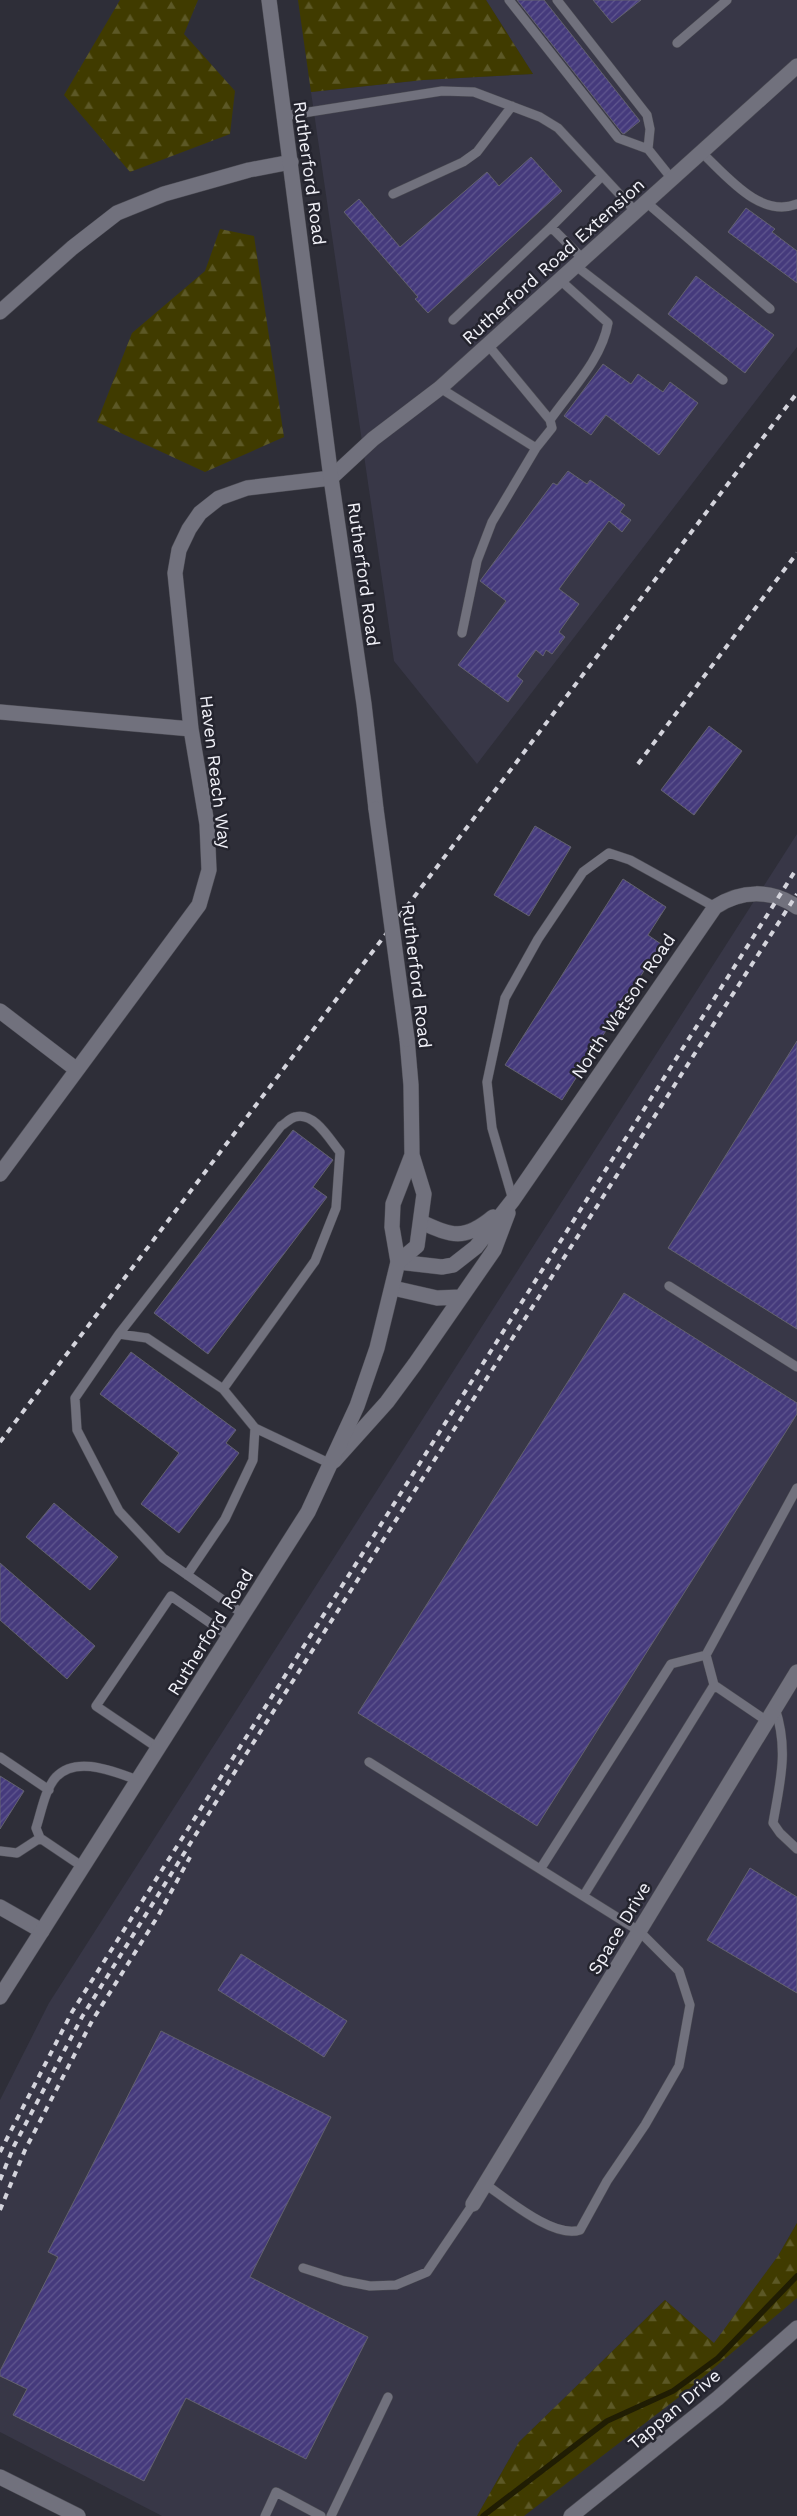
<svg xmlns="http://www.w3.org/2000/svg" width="797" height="2516" font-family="'Work Sans',sans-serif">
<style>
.built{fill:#383747}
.forest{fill:url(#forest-firs)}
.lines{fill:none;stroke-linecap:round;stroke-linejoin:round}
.stream{stroke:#201d03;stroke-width:5.5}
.building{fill:url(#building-hatch);stroke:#63626e}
.lane-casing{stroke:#4b4b53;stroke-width:10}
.street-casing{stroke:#4b4b53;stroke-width:16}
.secondary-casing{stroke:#4b4b53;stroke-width:16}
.lane{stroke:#71717d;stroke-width:9}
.street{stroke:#71717d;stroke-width:15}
.secondary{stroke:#71717d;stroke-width:15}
.rail{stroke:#d4d4dc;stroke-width:4;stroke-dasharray:6 6;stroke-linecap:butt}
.secondary-bridge-casing{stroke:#4b4b53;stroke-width:16;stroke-linecap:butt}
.secondary-bridge{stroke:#71717d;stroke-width:15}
.labels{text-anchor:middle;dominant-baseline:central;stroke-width:5;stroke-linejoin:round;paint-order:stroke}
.street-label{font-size:18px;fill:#f1f1f8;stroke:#24242e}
</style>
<defs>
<pattern id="forest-firs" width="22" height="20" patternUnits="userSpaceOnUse" patternTransform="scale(1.25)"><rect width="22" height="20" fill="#403b00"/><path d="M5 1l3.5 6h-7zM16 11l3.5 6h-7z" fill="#5c5826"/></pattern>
<pattern id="building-hatch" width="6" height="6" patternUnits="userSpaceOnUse" patternTransform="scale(1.25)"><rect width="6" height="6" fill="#453a7c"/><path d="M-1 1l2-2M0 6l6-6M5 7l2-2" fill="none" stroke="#60578f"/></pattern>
</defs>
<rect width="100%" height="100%" fill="#2e2e38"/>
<path class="built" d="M486,0H797V347L477,764L394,661L311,92L423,80L533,74Z
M797,834V2223L778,2256L714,2344L665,2300L519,2442L477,2516H162L0,2432V2100L49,2003Z"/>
<path class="forest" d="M120,0H198L184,34L235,91L230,134L130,172L64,95Z
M298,0H486L533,74L423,80L311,92Z
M220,229L254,236L284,437L205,472L97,422L132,333L205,271Z
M797,2223V2298L683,2394L524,2516H477L519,2442L665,2300L714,2343L778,2256Z"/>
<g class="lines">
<path class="stream" d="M483,2516L607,2421L673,2391L718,2358L797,2276"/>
</g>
<path class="building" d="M517,0H544L640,121L624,134L622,133Z
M593,0H641L612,23Z
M531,157L562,191L428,313L415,299L418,297L344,212L359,199L400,247L487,172L499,186Z
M746,208L775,229L772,232L797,251V283L728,232Z
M696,276L774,335L745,373L668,314Z
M603,364L631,384L638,374L663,392L670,382L698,403L659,455L606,415L591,435L564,416Z
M568,471L587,484L590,480L625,505L620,512L631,520L622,532L609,521L559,589L579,604L559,632L565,637L552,654L546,650L543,656L536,650L517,676L523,681L508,702L458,665L506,601L480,581L553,483L557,485Z
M709,726L742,751L694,815L661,790Z
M535,826L571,847L529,916L494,895Z
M623,879L666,907L648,935L661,944L562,1100L505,1065Z
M797,1041V1329L668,1248Z
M293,1130L333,1160L313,1187L327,1197L208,1354L154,1313Z
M624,1293L797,1403V1414L537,1826L358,1713Z
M131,1352L236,1430L226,1443L239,1453L179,1533L141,1504L179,1453L100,1394Z
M54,1503L118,1557L90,1590L26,1537Z
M0,1563L95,1646L67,1679L0,1620Z
M0,1776L24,1791L0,1829Z
M750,1868L797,1897V1993L707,1940Z
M241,1954L347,2021L324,2057L218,1990Z
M161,2031L331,2117L250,2277L368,2337L306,2459L186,2398L144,2481L13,2415L27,2389L0,2376V2371L58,2257L48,2252Z"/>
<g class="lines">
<g class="lane-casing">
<path id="lane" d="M509,0L618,138L648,149L672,179
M557,0L647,115L650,129L648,149
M677,43L727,0
M284,116L442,91L474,92L540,117L558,128L636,212
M701,152C726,175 760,219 797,204
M393,194L463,162L477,152L512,106
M646,202L770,309
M551,227L602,176
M576,266L723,380
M453,320L551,227L583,259
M488,345L550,420L552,428L536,448
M440,388L536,448L492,522L477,561L462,633
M550,420C571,390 602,359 608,323L560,280
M513,1200L492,1128L487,1082L505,998L538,939L583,872L609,853L630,860L715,907
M669,1286L797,1367
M119,1334L281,1126C285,1124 290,1118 295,1117C314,1111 330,1140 340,1152L336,1208L315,1261L223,1389L255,1428
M223,1389L147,1338L119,1334L75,1398L77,1430L119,1511L163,1558L243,1614
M187,1575L225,1519L253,1460L255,1428L331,1464
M775,1708C789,1750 780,1782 773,1823L780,1833L797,1849
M767,1721L714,1685L706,1655L797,1488
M158,1748L96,1706L171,1596L229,1636
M0,1757L49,1790
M369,1762L639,1931L679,1971L690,2005L679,2066L645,2125L607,2181L580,2230C554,2239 507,2199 485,2184
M0,1851L17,1853L40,1838
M83,1867L40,1838L36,1828C41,1813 45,1789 56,1777C77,1755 114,1772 138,1780
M541,1868L671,1664L706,1655
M584,1895L714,1685
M303,2268L344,2281L370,2286L396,2285L427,2272L473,2204
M265,2516L276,2492L321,2516
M331,2516L388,2397"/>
</g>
<g class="street-casing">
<path id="street" d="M0,312L72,248L117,213L164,194L249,170L291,162
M0,712L191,729
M0,1011L77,1070
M0,1174L199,905L209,870L207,824L191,729L175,573L179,550L189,529L200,513L219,498L247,488L331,478L373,439L440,388L797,66
M421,1222C452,1236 464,1241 493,1217
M398,1262L442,1267L453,1265L476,1247L513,1200L715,907C741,890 771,889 797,907
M393,1288L437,1298L461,1297
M334,1461L387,1402L415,1364L494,1250L508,1213
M0,1907L42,1931
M473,2204L797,1672
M0,2477L78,2516
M571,2516L718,2398L797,2328"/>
</g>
<g class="secondary-casing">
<path id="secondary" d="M269,0L331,478L364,704L376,809
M398,1262L417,1246L424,1194L412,1155L411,1085L407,1039
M0,1997L308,1512L357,1406L377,1348L398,1262L392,1227L393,1204L412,1155"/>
</g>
<use href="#lane" class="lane"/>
<use href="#street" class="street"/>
<use href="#secondary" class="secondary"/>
<path class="rail" d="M638,764L797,553
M0,1442L797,393
M0,2152L72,2012L797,868
M0,2180L14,2146L82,2017L241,1762L797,894
M0,2210L25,2150L92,2021L158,1916L190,1857"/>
<g class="secondary-bridge-casing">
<path id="secondary-bridge" d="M376,809L407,1039"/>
</g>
<use href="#secondary-bridge" class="secondary-bridge"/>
</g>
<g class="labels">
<g class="street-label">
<text transform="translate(310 173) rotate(82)">Rutherford Road</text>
<text transform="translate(553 261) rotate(-42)">Rutherford Road Extension</text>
<text transform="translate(364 574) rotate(82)">Rutherford Road</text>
<text transform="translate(216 772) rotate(83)">Haven Reach Way</text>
<text transform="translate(417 976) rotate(83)">Rutherford Road</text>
<text transform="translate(623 1006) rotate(-56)">North Watson Road</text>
<text transform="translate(210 1632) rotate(-58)">Rutherford Road</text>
<text transform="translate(619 1928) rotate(-59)">Space Drive</text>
<text transform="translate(674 2409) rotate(-40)">Tappan Drive</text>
</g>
</g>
</svg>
